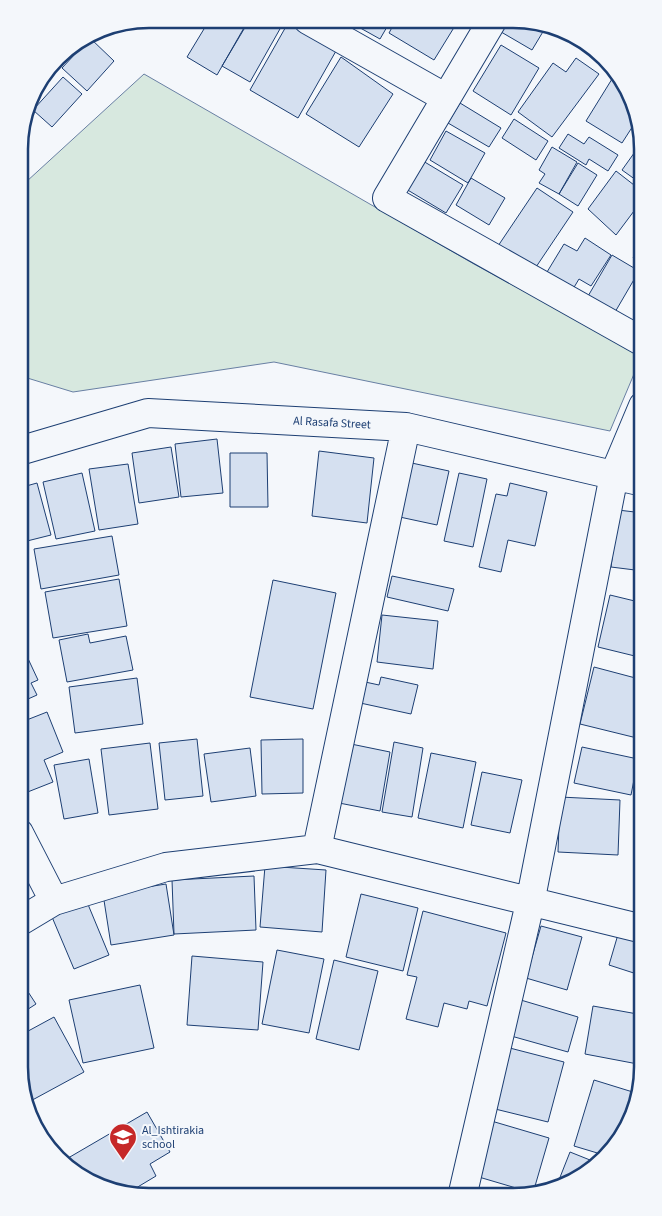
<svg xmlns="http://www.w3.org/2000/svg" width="662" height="1216" font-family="'Source Sans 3',sans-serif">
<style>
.green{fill:#d7e8df;stroke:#687fa3}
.building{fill:#d5e0f0;stroke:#1d3f73}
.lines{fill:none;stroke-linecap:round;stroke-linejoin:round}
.street-casing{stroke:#1d3f73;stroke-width:30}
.street{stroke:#f4f7fb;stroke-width:28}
.labels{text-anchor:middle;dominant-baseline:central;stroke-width:4;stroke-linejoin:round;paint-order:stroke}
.street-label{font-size:12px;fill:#1d3f73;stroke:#f4f7fb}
.poi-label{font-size:12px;fill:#1d3f73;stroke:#f4f7fb;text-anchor:start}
.rim{fill:none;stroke:#1d3f73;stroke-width:2.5}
</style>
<rect width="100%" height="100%" fill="#f4f7fb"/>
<path class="green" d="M144,74L474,264L642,355L610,431L274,362L73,392L24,377L20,355V192L26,182Z"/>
<path class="building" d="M210,19H249L217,75L187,57Z
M250,19L285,20L250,82L222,66Z
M346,20H391L380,39Z
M396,20L458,21L434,60L389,33Z
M501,21H527L544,30L532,50L496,29Z
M288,23L336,51L298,118L250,90Z
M90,38L114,61L87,91L62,68Z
M501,45L539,68L511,115L473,91Z
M341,57L393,94L359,147L306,114Z
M576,58L599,74L552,137L518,112L553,63L566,72Z
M63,77L82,94L52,127L33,110Z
M612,79L621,84L636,107L638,118L622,143L586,121Z
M460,103L501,128L489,147L448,123Z
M514,119L548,141L536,160L502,138Z
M446,131L485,153L468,183L430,160Z
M568,134L584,144L589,137L618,155L608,171L589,159L586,165L559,148Z
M642,142L643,149V185L622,170Z
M552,147L577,162L559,194L539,183L545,174L539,170Z
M423,161L463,185L446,213L406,189Z
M578,163L597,175L578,206L559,194Z
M616,171L643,192V199L616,235L588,209Z
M471,178L505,198L489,225L456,205Z
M537,188L573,212L534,270L498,246Z
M585,238L611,255L591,286L579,279L570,294L544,277L564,244L577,251Z
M643,242V265L633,258Z
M612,255L639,271L611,319L584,303Z
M217,439L223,493L181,497L175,444Z
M171,447L179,497L139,503L132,453Z
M319,451L374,458L367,523L312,516Z
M230,453H267L268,507H230Z
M407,462L449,471L437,525L395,516Z
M128,464L138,524L99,530L89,469Z
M82,473L95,531L56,539L43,482Z
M459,473L487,479L473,547L444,541Z
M37,483L51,535L19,543V488Z
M510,483L547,492L535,546L508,540L501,572L479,567L496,494L507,496Z
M618,510L643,513V571L611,567Z
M112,536L119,575L41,589L34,549Z
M392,576L454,589L448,611L387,597Z
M119,579L127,626L53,638L45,592Z
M273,580L336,593L313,709L250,697Z
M610,595L643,603V658L598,647Z
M19,613L23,626L19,628Z
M382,615L438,621L433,669L377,662Z
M88,634L90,643L126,636L133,670L67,682L59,640Z
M24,650L38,680L31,683L37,695L19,703V652Z
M594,667L643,680V730L641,739L580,724Z
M381,677L418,685L411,714L351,701L356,680L379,685Z
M137,678L143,724L75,733L69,687Z
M47,712L63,752L44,760L53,782L20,795L19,723Z
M197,739L203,796L165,800L159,743Z
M303,739V793L262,794L261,740Z
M394,742L423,748L412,817L382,812Z
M150,743L158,809L109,815L101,749Z
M351,744L390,752L380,811L339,803Z
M582,747L638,759L631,795L574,783Z
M250,748L256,796L211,802L204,754Z
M431,753L476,762L463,828L418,818Z
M89,759L98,813L64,819L54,765Z
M482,772L522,780L510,833L471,825Z
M560,797L620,800L618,855L558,852Z
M643,823V855L636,853Z
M265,866L326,870L322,932L260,927Z
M254,876L256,930L174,934L172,880Z
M166,884L174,935L111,945L103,894Z
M361,894L418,908L403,971L346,957Z
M87,902L109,955L74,969L52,917Z
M423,911L506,933L487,1006L469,1001L467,1009L444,1003L438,1027L406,1019L417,977L407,975Z
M541,926L582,937L567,990L526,978Z
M619,931L643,938V976L609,965Z
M277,950L324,959L309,1033L262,1024Z
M192,956L263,962L258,1030L187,1025Z
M334,960L378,971L359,1050L316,1039Z
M19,978L36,1004L19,1015Z
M140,985L154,1048L83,1063L69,1000Z
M514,998L578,1017L568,1052L504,1034Z
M593,1006L643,1015V1065L585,1054Z
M54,1017L84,1072L25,1104L19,1067V1036Z
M502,1046L564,1062L548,1122L487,1107Z
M594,1080L636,1093L617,1146L604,1155L574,1146Z
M147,1112L170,1152L150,1164L156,1176L126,1194L69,1170L63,1161Z
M488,1120L549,1138L533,1193L472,1175Z
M570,1152L595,1162L555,1190Z"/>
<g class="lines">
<g class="street-casing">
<path id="street" d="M308,20L446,98
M492,21L387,198L643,342
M19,451L148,413L406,427L643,482
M19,833L54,901
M317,849L406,427
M19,922L54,901L166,867L317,849L643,929
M462,1197L530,903L614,475L643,406"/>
</g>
<use href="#street" class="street"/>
</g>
<defs>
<g id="school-pin" transform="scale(1.4375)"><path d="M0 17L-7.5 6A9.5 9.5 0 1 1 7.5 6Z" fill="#c62828" stroke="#f4f7fb"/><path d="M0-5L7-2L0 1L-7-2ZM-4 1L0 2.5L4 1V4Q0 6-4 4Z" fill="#fff"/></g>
</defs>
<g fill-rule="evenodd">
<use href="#school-pin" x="123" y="1137"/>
</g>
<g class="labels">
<g class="street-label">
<text transform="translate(332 423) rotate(3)">Al Rasafa Street</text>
</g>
<g class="poi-label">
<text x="142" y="1130">Al_Ishtirakia<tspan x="142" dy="14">school</tspan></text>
</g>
</g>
<path d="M0 0H662V1216H0ZM149 28H513A121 121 0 0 1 634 149V1067A121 121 0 0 1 513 1188H149A121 121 0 0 1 28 1067V149A121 121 0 0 1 149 28Z" fill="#f4f7fb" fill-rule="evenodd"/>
<path class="rim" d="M149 28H513A121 121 0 0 1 634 149V1067A121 121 0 0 1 513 1188H149A121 121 0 0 1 28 1067V149A121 121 0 0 1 149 28Z"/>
</svg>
